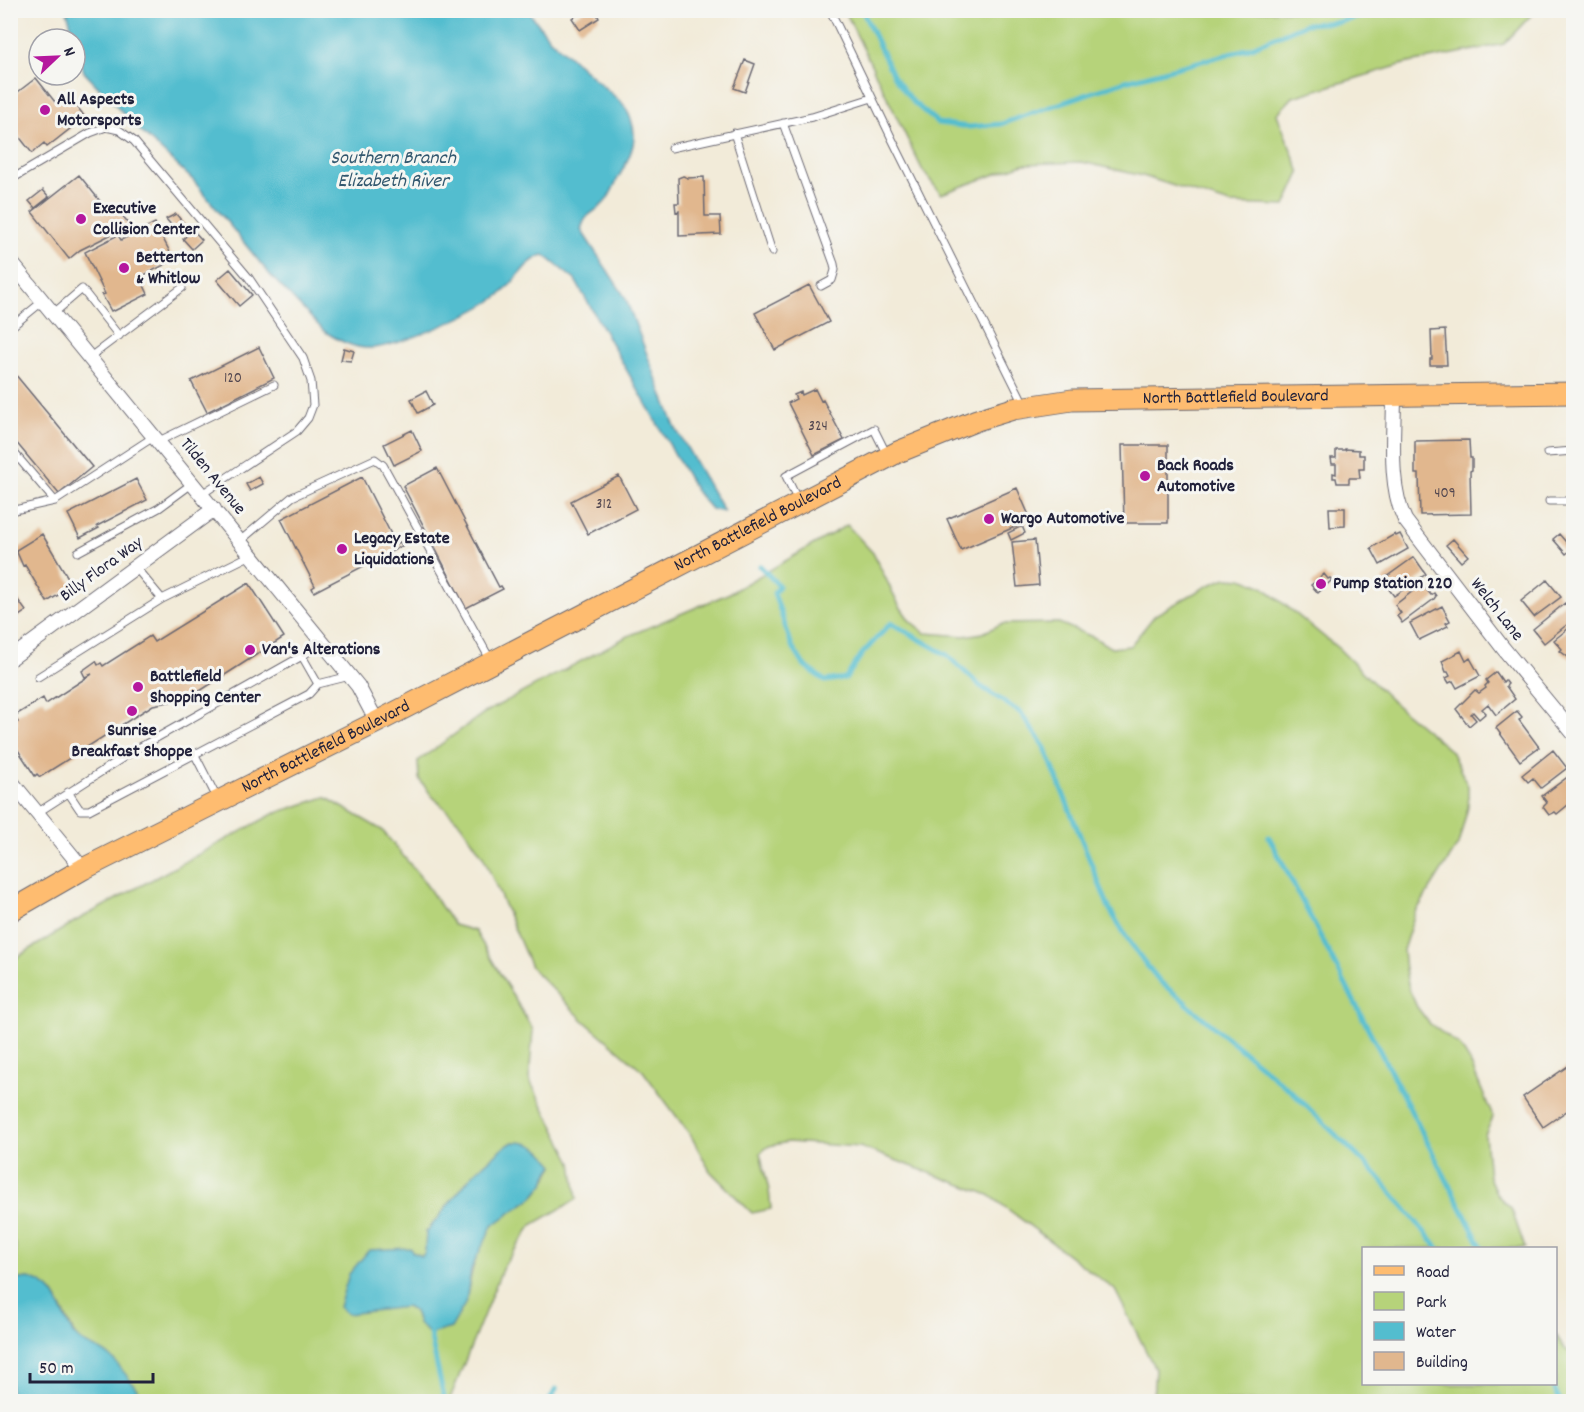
<svg xmlns="http://www.w3.org/2000/svg" width="1584" height="1412" font-family="Dekko,sans-serif">
<style>
.green{fill:#b6d37a;stroke:#6c7a5a;stroke-width:1.5;fill-rule:evenodd}
.water{fill:#53bdcf;stroke:#3a7085;stroke-width:1.5}
.lines{fill:none;stroke-linecap:round;stroke-linejoin:round}
.stream{stroke:#53bdcf;stroke-width:5}
.building{fill:#e1b78e}
.lane-casing{stroke:#6b6872;stroke-width:9}
.street-casing{stroke:#6b6872;stroke-width:16}
.primary-casing{stroke:#6b6872;stroke-width:23}
.lane{stroke:#fff;stroke-width:7}
.street{stroke:#fff;stroke-width:14}
.primary{stroke:#febc70;stroke-width:21}
.poi-dot{fill:#b5179e;stroke:#f6f6f2;stroke-width:2}
.labels{text-anchor:middle;dominant-baseline:central;stroke-width:6;stroke-linejoin:round;paint-order:stroke}
.number-label{font-size:15px;fill:#524750}
.poi-label{font-size:18px;font-weight:bold;fill:#22223b;stroke:#f6f6f2;text-anchor:start}
.street-label{font-size:18px;fill:#22223b;stroke:#f6f6f2}
.water-label{font-size:20px;font-style:italic;fill:#33586f;stroke:#f6f6f2}
</style>
<rect width="100%" height="100%" fill="#f6f6f2"/>
<filter id="ink" filterUnits="userSpaceOnUse"><feTurbulence type="fractalNoise" baseFrequency=".0167" numOctaves="2"/><feDisplacementMap in="SourceGraphic" scale="12" xChannelSelector="R" yChannelSelector="G"/><feConvolveMatrix kernelMatrix="1 2 1 2 8 2 1 2 1" color-interpolation-filters="sRGB"/></filter>
<filter id="wash" filterUnits="userSpaceOnUse"><feTurbulence type="fractalNoise" baseFrequency=".008" numOctaves="4" result="noise"/><feDisplacementMap in="SourceGraphic" scale="24" xChannelSelector="R" yChannelSelector="G"/><feGaussianBlur stdDeviation="1.35" result="paint"/><feColorMatrix in="noise" values="0 0 0 0 0 0 0 0 0 0 0 0 0 0 0 0 0 1.4 0 .05"/><feComposite in="paint" operator="in"/></filter>
<g filter="url(#wash)">
<rect width="100%" height="100%" fill="#f2ebd9"/>
<path class="green" d="M845,11H1535L1504,44L1404,64L1293,97L1277,114L1300,173L1285,206L1230,204L1143,176L1082,162L1023,164L941,194L923,171Z
M847,525L873,553L899,605L910,621L925,633L964,636L983,633L1001,624L1059,623L1095,638L1111,648L1130,646L1155,615L1207,586L1226,578L1245,579L1263,587L1339,649L1395,704L1451,751L1468,786V807L1458,845L1415,913L1403,950L1405,970L1409,989L1417,1007L1429,1023L1460,1046L1470,1062L1493,1117L1485,1135L1489,1177L1497,1195L1511,1208L1525,1248H1364V1384H1556V1335L1565,1349L1573,1354V1401H1153L1155,1369L1115,1290L989,1195L860,1147L788,1142L769,1146L760,1153L769,1190L771,1209L752,1213L710,1171L691,1136L643,1071L583,1020L531,967L483,856L461,824L432,796L419,779L418,761L484,713L626,637L730,593Z
M325,797L382,830L423,880L454,925L475,931L533,1030L529,1079L572,1162L577,1199L532,1225L503,1267L449,1401H146L108,1355L83,1343L74,1333L54,1293L29,1278L11,1280V1264L15,1258L16,1244L11,1240V961L74,922L273,814ZM513,1142L554,1166C547,1176 543,1188 533,1197C521,1208 501,1214 491,1227C476,1248 470,1278 466,1302L418,1324L414,1311L406,1307L412,1252L422,1256L425,1253L426,1232L437,1219L473,1174L503,1148Z"/>
<path class="water" d="M67,11H528L550,39L623,104C642,132 634,151 618,178C614,186 610,197 604,203C593,215 585,212 581,230L625,297L675,427L724,512L711,509L696,491L575,280L544,255C525,260 516,282 501,294C479,312 399,347 371,348C354,349 338,340 324,331L271,276L193,180L134,125L84,72Z
M513,1142C536,1142 540,1149 554,1165L546,1177L544,1184L533,1197L492,1226L471,1269L466,1302L451,1328L430,1334L418,1324L414,1311L406,1307L347,1314L339,1307L349,1274L369,1250L410,1248L412,1252L422,1256L425,1252L426,1232L437,1219L473,1174L503,1148Z
M29,1278C62,1288 57,1308 73,1333C82,1346 97,1346 108,1355C119,1363 137,1390 146,1401H11V1280Z"/>
<g class="lines">
<path class="stream" d="M862,10L894,77L913,102L938,123L969,127L1001,124L1122,82L1247,49L1306,24L1338,22L1371,14
M760,566L779,586L774,593L792,646L804,665L825,681L846,678L862,654L891,623L947,655L980,686L1021,713L1045,748L1109,908C1123,933 1139,957 1158,979C1167,990 1181,996 1190,1007L1291,1091L1377,1175L1438,1248
M1269,837L1482,1248
M430,1334L445,1402
M1552,1384L1561,1402
M549,1402L556,1389"/>
</g>
<g id="blocks">
<path class="building" d="M585,10H595L599,18L580,30L572,18Z
M745,60L755,64L745,92L734,88Z
M36,78L55,102L67,93L85,117L47,147L44,143L32,153L10,125V98Z
M79,175L108,211L114,205L130,225L80,250L69,259L32,212Z
M683,176L688,178L704,177L705,216H720L721,234L679,236V211L676,212L675,203H679L678,178Z
M43,190L49,197L35,208L29,201Z
M176,214L186,226L180,235L166,219Z
M155,223L174,260L140,277L148,294L114,311L113,310L111,311L102,295L105,294L85,252L118,235L121,240Z
M193,230L202,240L192,249L183,239Z
M230,269L252,295L239,306L217,280Z
M809,285L829,322L775,350L755,313Z
M1445,330L1447,365H1430V359H1432L1431,331Z
M259,347L274,378L207,412L191,381Z
M344,348L354,351L351,361L341,360Z
M10,368L92,467L59,494L10,435Z
M815,389L821,401L823,400L844,440L814,455L788,403L796,399L794,395L801,392L802,395Z
M426,391L433,405L418,413L411,399Z
M412,430L422,451L394,465L384,444Z
M1469,440L1470,458H1472V470L1470,471L1471,514L1420,515L1419,474H1415V441Z
M1122,445H1168V523H1124Z
M1345,449L1359,450V455H1364V469H1359L1360,478H1349V483H1337L1336,478H1333V473L1336,474V464H1332L1331,458H1336V450H1345Z
M437,468L499,587L501,586L503,589L466,608L403,486Z
M619,476L636,509L588,534L571,501Z
M259,477L263,484L250,491L246,484Z
M362,477L396,544L400,542L402,546L314,592L312,588L315,586L281,519Z
M136,479L147,500L97,526L99,528L80,538L68,514Z
M1017,488L1031,520L961,550L947,519Z
M1329,508H1345V526L1330,527Z
M1022,526L1025,533L1011,540L1008,533Z
M42,534L73,586L47,602L25,565L23,566L16,550Z
M1395,534L1396,536L1400,534L1408,549L1380,565L1371,548Z
M1559,534L1572,549L1566,554L1553,539Z
M1453,539L1468,556L1461,562L1446,545Z
M1035,540L1039,585L1017,587L1012,542Z
M1414,557L1426,574L1394,596L1382,580Z
M1324,574L1328,579L1330,578L1332,580L1318,593L1311,585Z
M1547,580L1561,597L1534,617L1521,601Z
M249,583L284,637L189,698L153,705L40,777L37,774L35,776L10,738V727L18,722L14,716L43,698L46,704L92,674L85,677L82,671L96,661L98,665L101,663L103,666L150,636L154,642Z
M1422,584L1431,595L1434,593L1436,596L1434,599L1402,623L1397,616L1401,613L1395,605Z
M10,589L26,611L10,622Z
M1565,603L1574,614V619L1544,643L1533,629Z
M1442,606L1450,621L1446,623L1448,626L1419,640L1410,623Z
M1574,624V659L1572,660L1560,651L1562,649L1554,640Z
M1461,651L1466,661L1470,658L1480,676L1457,688L1453,681L1449,683L1446,678L1450,676L1448,672H1446L1442,661Z
M1496,672L1503,682L1505,680L1508,684L1506,686L1515,699L1496,715L1488,704L1482,709L1486,713L1479,719L1473,712L1471,714L1476,720L1469,726L1456,709L1475,690L1479,693L1486,688L1485,686L1488,683L1486,680Z
M1517,711L1522,717L1519,720L1539,747L1520,761L1496,728Z
M1553,750L1567,768L1541,788L1533,778L1528,782L1522,775Z
M1573,773L1574,800L1557,814L1555,812L1549,815L1543,807L1547,803L1542,796Z
M1574,1062V1106L1543,1127L1523,1097Z"/>
</g>
</g>
<g filter="url(#ink)">
<use href="#blocks" fill-opacity="0" stroke="#6b6872" stroke-width="1.5"/>
<g class="lines">
<g class="lane-casing">
<path id="lane" d="M830,10L892,139L1024,404
M783,123L834,264L835,270L832,280L821,286
M734,133L772,252
M671,148L812,117L872,98
M10,180L90,133L106,127L119,130L134,141L249,278L303,358L311,381L313,405L308,418L297,431L202,494
M54,313L82,289L119,336
M10,328L43,301
M90,357L182,288
M159,441L274,385
M10,448L55,501
M1547,453L1574,451
M798,501L786,476L874,429L887,455
M1549,501H1574
M10,511L55,501L155,436
M240,541L292,497L375,459L383,465L491,661
M78,552L159,508L193,483
M136,568L162,599L251,555
M38,677L162,599
M318,684L350,676
M195,755L217,798
M68,792L80,810H89L309,694L318,684L302,656
M37,813L135,750L302,656L323,642"/>
</g>
<g class="street-casing">
<path id="street" d="M10,261L358,686L377,722
M1394,395C1394,434 1388,485 1405,520L1503,648L1574,734
M10,659L214,509
M10,780L83,869"/>
</g>
<g class="primary-casing">
<g id="primary">
<path id="s1" d="M10,911L83,869L377,722L898,452L977,420L1013,409L1072,400L1574,393"/>
</g>
</g>
<use href="#lane" class="lane"/>
<use href="#street" class="street"/>
<use href="#primary" class="primary"/>
</g>
</g>
<g class="poi-dot">
<circle cx="45" cy="110" r="6"/>
<circle cx="81" cy="219" r="6"/>
<circle cx="124" cy="268" r="6"/>
<circle cx="1145" cy="476" r="6"/>
<circle cx="989" cy="519" r="6"/>
<circle cx="342" cy="549" r="6"/>
<circle cx="1321" cy="584" r="6"/>
<circle cx="250" cy="650" r="6"/>
<circle cx="138" cy="687" r="6"/>
<circle cx="132" cy="711" r="6"/>
</g>
<g class="labels">
<g class="number-label">
<text x="233" y="379">120</text>
<text x="818" y="427">324</text>
<text x="1445" y="494">409</text>
<text x="604" y="505">312</text>
</g>
<g class="poi-label">
<text x="57" y="100">All Aspects<tspan x="57" dy="21">Motorsports</tspan></text>
<text x="93" y="209">Executive<tspan x="93" dy="21">Collision Center</tspan></text>
<text x="136" y="258">Betterton<tspan x="136" dy="21">&amp; Whitlow</tspan></text>
<text x="1157" y="466">Back Roads<tspan x="1157" dy="21">Automotive</tspan></text>
<text x="1001" y="519">Wargo Automotive</text>
<text x="354" y="539">Legacy Estate<tspan x="354" dy="21">Liquidations</tspan></text>
<text x="1333" y="584">Pump Station 220</text>
<text x="262" y="650">Van's Alterations</text>
<text x="150" y="677">Battlefield<tspan x="150" dy="21">Shopping Center</tspan></text>
<text x="132" y="731" text-anchor="middle">Sunrise<tspan x="132" dy="21">Breakfast Shoppe</tspan></text>
</g>
<g class="street-label">
<text stroke="none"><textPath href="#s1" startOffset="1346">North Battlefield Boulevard</textPath></text>
<text transform="translate(212 477) rotate(51)">Tilden Avenue</text>
<text stroke="none"><textPath href="#s1" startOffset="842">North Battlefield Boulevard</textPath></text>
<text transform="translate(102 570) rotate(-36)">Billy Flora Way</text>
<text transform="translate(1496 610) rotate(52)">Welch Lane</text>
<text stroke="none"><textPath href="#s1" startOffset="356">North Battlefield Boulevard</textPath></text>
</g>
<g class="water-label">
<text x="393" y="159">Southern Branch<tspan x="393" dy="23">Elizabeth River</tspan></text>
</g>
</g>
<rect width="1584" height="1412" fill="none" stroke="#f6f6f2" stroke-width="36"/>
<rect x="1362" y="1247" width="195" height="138" fill="#f6f6f2" stroke="#a1a1a9" stroke-width="1.5"/>
<rect x="1374" y="1266" width="30" height="9" fill="#febc70" stroke="#a1a1a9" stroke-width="1.5"/>
<text x="1416" y="1277" font-size="18" fill="#22223b">Road</text>
<rect x="1374" y="1292" width="30" height="18" fill="#b6d37a" stroke="#a1a1a9" stroke-width="1.5"/>
<text x="1416" y="1307" font-size="18" fill="#22223b">Park</text>
<rect x="1374" y="1322" width="30" height="18" fill="#53bdcf" stroke="#a1a1a9" stroke-width="1.5"/>
<text x="1416" y="1337" font-size="18" fill="#22223b">Water</text>
<rect x="1374" y="1352" width="30" height="18" fill="#e1b78e" stroke="#a1a1a9" stroke-width="1.5"/>
<text x="1416" y="1367" font-size="18" fill="#22223b">Building</text>
<g transform="translate(57 57) rotate(67)"><circle r="28" fill="#f6f6f2" stroke="#a1a1a9" stroke-width="1.5"/>
<path d="M0-4.5L10 22L0 15L-10 22Z" fill="#b5179e"/>
<text y="-9" font-size="16" font-weight="bold" text-anchor="middle" fill="#22223b">N</text>
</g>
<path d="M30 1373v9h123v-9" fill="none" stroke="#22223b" stroke-width="3"/>
<text x="39" y="1373" font-size="18" fill="#22223b" stroke="#f6f6f2" stroke-width="4.5" paint-order="stroke">50 m</text>
</svg>
